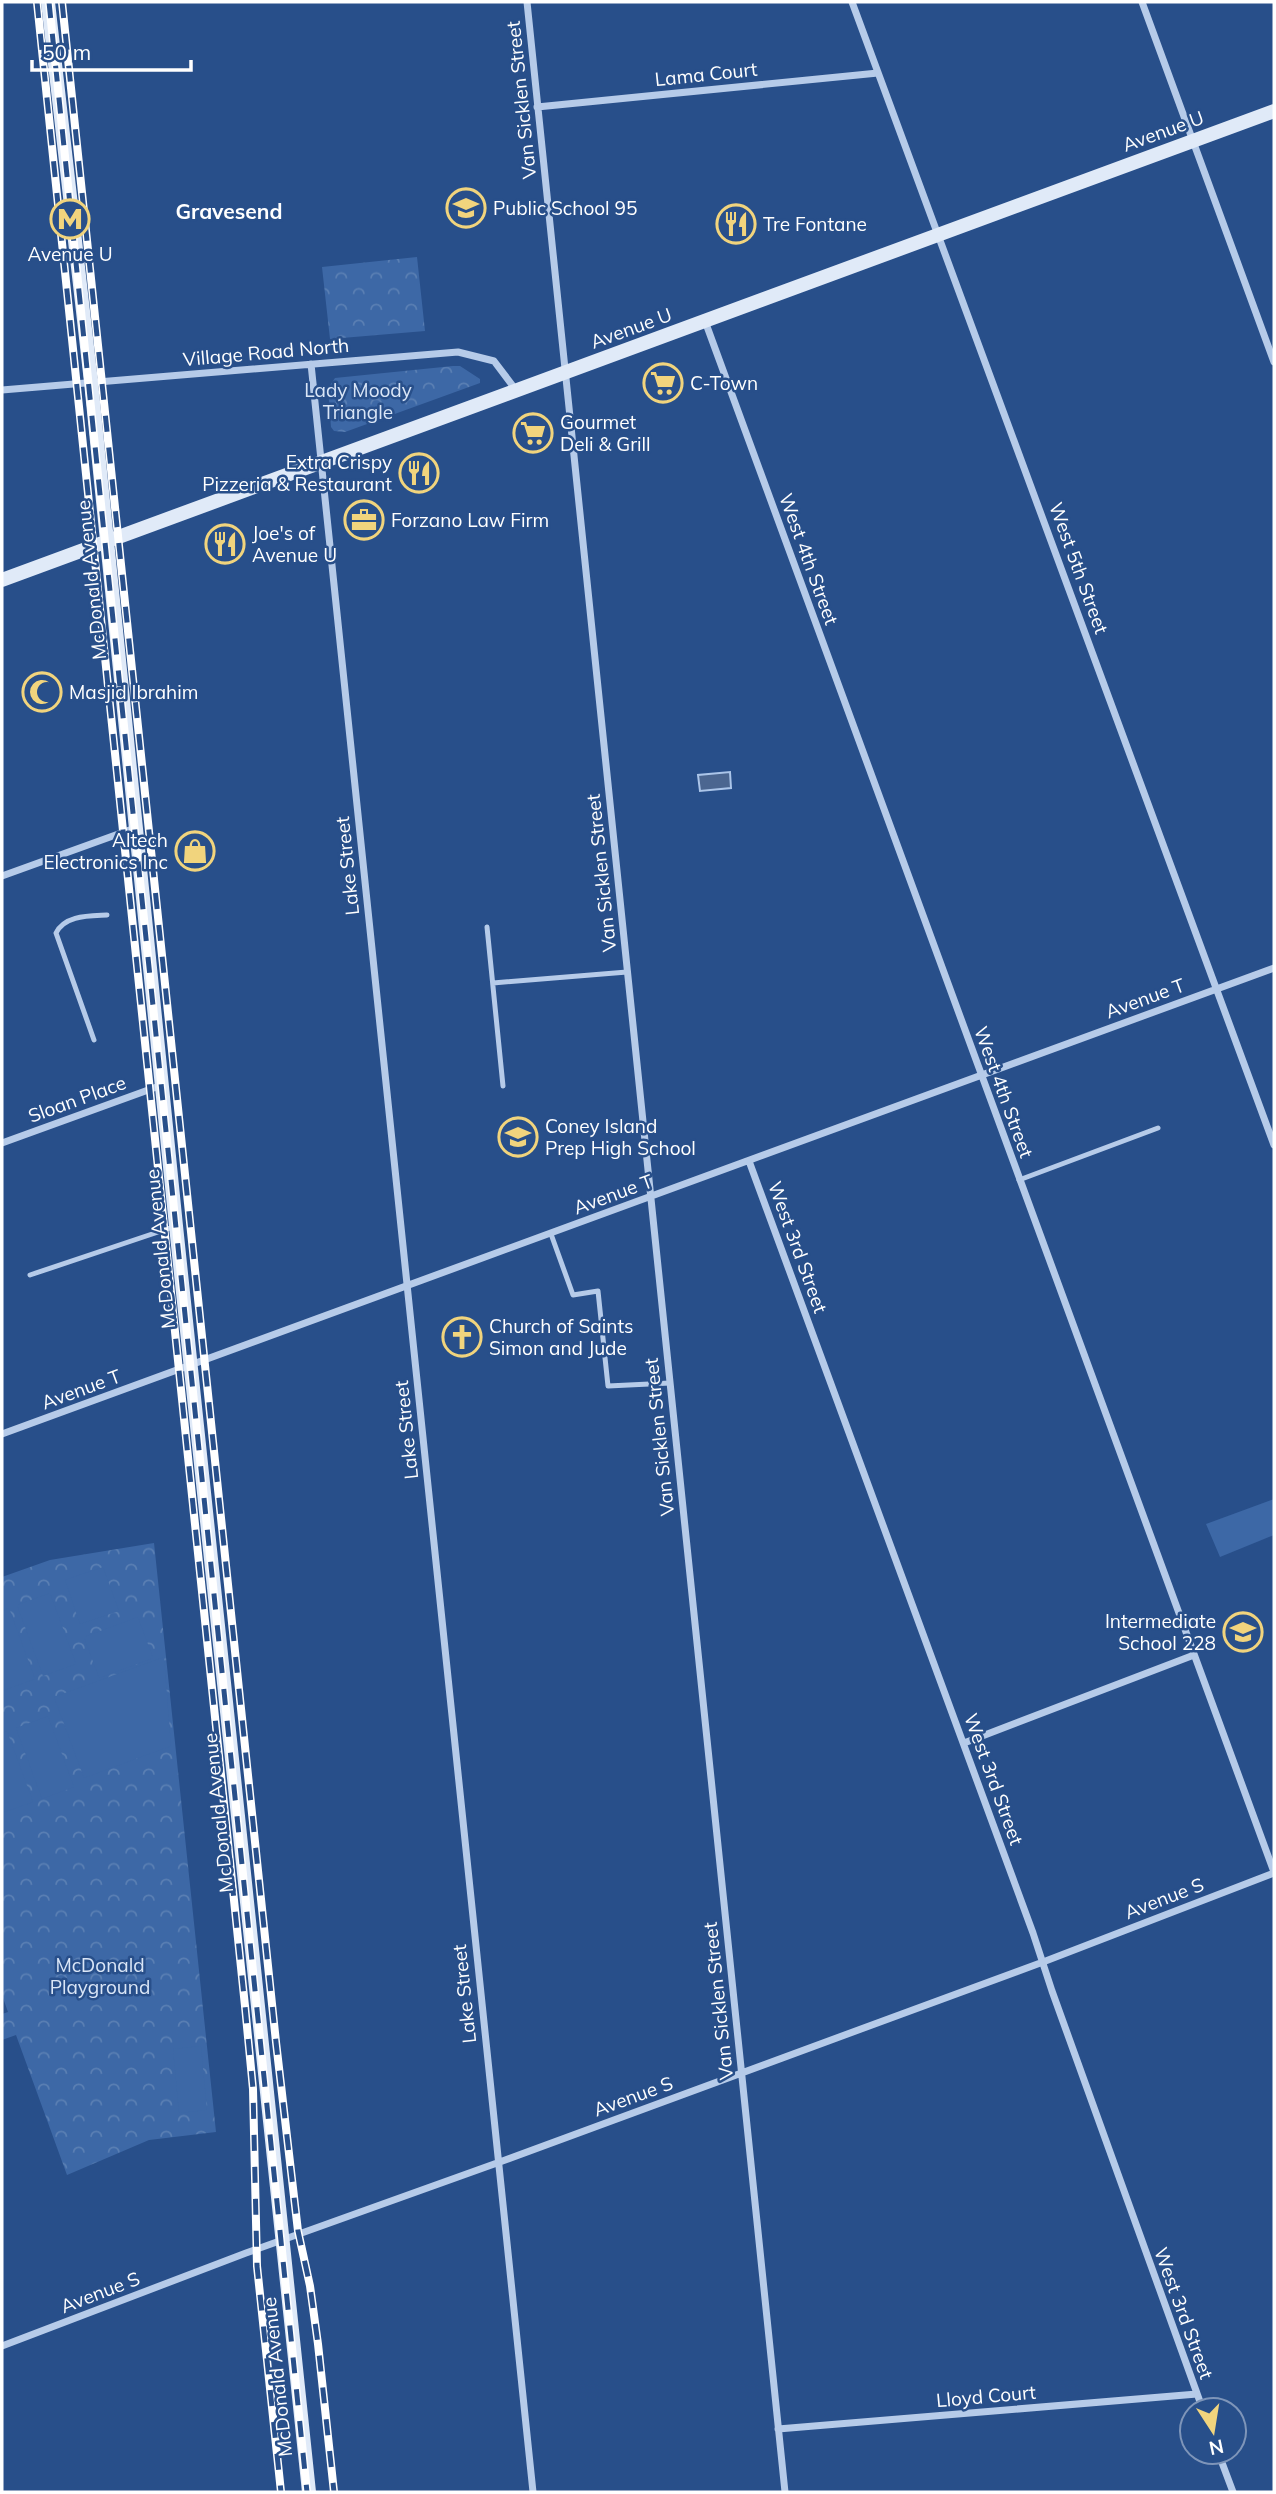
<svg xmlns="http://www.w3.org/2000/svg" width="1276" height="2494" font-family="Mulish,sans-serif">
<style>
.forest{fill:url(#forest-crowns)}
.pitch{fill:#3d68a6}
.water{fill:#4b6690;stroke:#abc5e9;stroke-width:2}
.lines{fill:none;stroke-linecap:round;stroke-linejoin:round}
.lane{stroke:#b6cbe9;stroke-width:5}
.street{stroke:#b6cbe9;stroke-width:7}
.secondary{stroke:#e0eaf8;stroke-width:14}
.rail-casing{stroke:#fff;stroke-width:8}
.rail{stroke:#284f8a;stroke-width:5;stroke-dasharray:16;stroke-linecap:butt}
.labels{text-anchor:middle;dominant-baseline:central;stroke-width:5;stroke-linejoin:round;paint-order:stroke}
.street-label{font-size:19px;fill:#fff;stroke:#284f8a}
.poi-label{font-size:19px;fill:#fff;stroke:#284f8a;text-anchor:start}
.park-label{font-size:19px;fill:#dae6f7;stroke:#284f8a}
.neighbourhood-label{font-size:21px;font-weight:bold;fill:#fff;stroke:#284f8a}
</style>
<defs>
<pattern id="forest-crowns" width="20" height="18" patternUnits="userSpaceOnUse" patternTransform="scale(1.75)"><rect width="20" height="18" fill="#3d68a6"/><path d="M2 6a3 3 0 1 1 6 0M12 15a3 3 0 1 1 6 0" fill="none" stroke="#5a7fb3"/></pattern>
</defs>
<rect width="100%" height="100%" fill="#284f8a"/>
<path class="forest" d="M417,257L425,331L330,339L322,267Z
M453,366H460L480,379V383L345,432L334,431L331,427L328,388L335,378Z
M154,1543L216,2132L149,2140L67,2175L16,2035L2,2040V2014L8,2012L2,1995V1577L50,1560Z"/>
<path class="pitch" d="M1274,1499V1535L1220,1557L1206,1524Z
M103,1567L119,1611L80,1624L65,1580Z
M50,1593L76,1664L43,1676L17,1605Z
M9,1608L35,1679L2,1691V1611Z
M138,1617L153,1658L99,1678L84,1637Z
M164,1657L171,1746L84,1778L54,1697Z
M48,1716L74,1787L42,1799L16,1728Z
M7,1731L33,1802L2,1813V1733Z
M201,2046L207,2110L179,2113L173,2049Z"/>
<path class="water" d="M730,772L731,788L700,791L698,775Z"/>
<g class="lines">
<path class="lane" d="M487,927L503,1086
M493,983L627,972
M94,1040L56,933C65,915 89,916 107,915
M1019,1180L1158,1128
M551,1234L573,1295L598,1291L608,1386L670,1383
M30,1275L173,1227"/>
<path class="street" d="M527,2L785,2492
M852,2L1274,1145
M1142,2L1274,362
M537,107L878,73
M705,321L1274,1872
M311,364L533,2492
M2,390L458,352L494,361L516,390
M2,876L135,828
M2,1143L162,1085
M749,1161L1033,1933L1052,1991L1203,2410
M2,1434L1274,968
M964,1743L1194,1655
M2,2346L246,2253L497,2163L1043,1962L1274,1873
M778,2429L1197,2394
M1218,2452L1233,2492"/>
<path class="secondary" d="M48,2L91,382L176,1226L309,2492
M2,580L1274,111"/>
<g class="rail-casing">
<path id="rail" d="M37,2L245,2006L253,2089L257,2266L281,2492
M49,2L307,2492
M62,2L276,2042L298,2231L310,2286L318,2344L334,2492"/>
</g>
<use href="#rail" class="rail"/>
</g>
<defs>
<g id="school-ring" transform="scale(2.0125)"><circle r="9.5" fill="#284f8a" stroke="#f1d47d" stroke-width="1.5"/><path d="M0-5L7-2L0 1L-7-2ZM-4 1L0 2.5L4 1V4Q0 6-4 4Z" fill="#f1d47d"/></g>
<g id="metro-ring" transform="scale(2.0125)"><circle r="9.5" fill="#284f8a" stroke="#f1d47d" stroke-width="1.5"/><path d="M-5.5 5V-5H-3L0 0L3-5H5.5V5H3V-.5L0 4L-3-.5V5Z" fill="#f1d47d"/></g>
<g id="restaurant-ring" transform="scale(2.0125)"><circle r="9.5" fill="#284f8a" stroke="#f1d47d" stroke-width="1.5"/><path d="M-5-6h1v4h1v-4h1v4h1v-4h1v5L-1.5 .5V6h-2V.5L-5-1ZM5-6V6H3V1.5H1.5Q1.5-4 5-6Z" fill="#f1d47d"/></g>
<g id="supermarket-ring" transform="scale(2.0125)"><circle r="9.5" fill="#284f8a" stroke="#f1d47d" stroke-width="1.5"/><path d="M-6-5.5h2.5l.6 2H6L4.5 2H-2.5L-4.4-4H-6ZM-1.5 3.2a1.3 1.3 0 1 0 .1 0ZM3 3.2a1.3 1.3 0 1 0 .1 0Z" fill="#f1d47d"/></g>
<g id="office-ring" transform="scale(2.0125)"><circle r="9.5" fill="#284f8a" stroke="#f1d47d" stroke-width="1.5"/><path d="M-6-3h4V-5.5h4V-3h4V5H-6ZM-1-4.5V-3h2v-1.5ZM-6 0V1H6V0Z" fill="#f1d47d"/></g>
<g id="mosque-ring" transform="scale(2.0125)"><circle r="9.5" fill="#284f8a" stroke="#f1d47d" stroke-width="1.5"/><path d="M3.5-4.9A6 6 0 1 0 3.5 4.9A5 5 0 1 1 3.5-4.9Z" fill="#f1d47d"/></g>
<g id="shop-ring" transform="scale(2.0125)"><circle r="9.5" fill="#284f8a" stroke="#f1d47d" stroke-width="1.5"/><path d="M-5-2.5h2.3a2.7 3.5 0 0 1 5.4 0H5L5.5 6h-11ZM-1.5-2.5h3a1.5 2.3 0 0 0-3 0Z" fill="#f1d47d"/></g>
<g id="church-ring" transform="scale(2.0125)"><circle r="9.5" fill="#284f8a" stroke="#f1d47d" stroke-width="1.5"/><path d="M-1.2-6h2.4v3.5h3.3v2.4h-3.3V6h-2.4V-.1h-3.3v-2.4h3.3Z" fill="#f1d47d"/></g>
</defs>
<g fill-rule="evenodd">
<use href="#school-ring" x="466" y="208"/>
<use href="#metro-ring" x="70" y="219"/>
<use href="#restaurant-ring" x="736" y="224"/>
<use href="#supermarket-ring" x="663" y="383"/>
<use href="#supermarket-ring" x="533" y="433"/>
<use href="#restaurant-ring" x="419" y="473"/>
<use href="#office-ring" x="364" y="520"/>
<use href="#restaurant-ring" x="225" y="544"/>
<use href="#mosque-ring" x="42" y="692"/>
<use href="#shop-ring" x="195" y="851"/>
<use href="#school-ring" x="518" y="1137"/>
<use href="#church-ring" x="462" y="1337"/>
<use href="#school-ring" x="1243" y="1632"/>
</g>
<g class="labels">
<g class="street-label">
<text transform="translate(706 74) rotate(-6)">Lama Court</text>
<text transform="translate(521 100) rotate(-96)">Van Sicklen Street</text>
<text transform="translate(1163 131) rotate(-20)">Avenue U</text>
<text transform="translate(631 328) rotate(-20)">Avenue U</text>
<text transform="translate(266 352) rotate(-5)">Village Road North</text>
<text transform="translate(809 559) rotate(70)">West 4th Street</text>
<text transform="translate(1079 568) rotate(70)">West 5th Street</text>
<text transform="translate(91 580) rotate(-96)">McDonald Avenue</text>
<text transform="translate(347 866) rotate(-96)">Lake Street</text>
<text transform="translate(601 873) rotate(-96)">Van Sicklen Street</text>
<text transform="translate(1145 998) rotate(-20)">Avenue T</text>
<text transform="translate(1004 1092) rotate(70)">West 4th Street</text>
<text transform="translate(77 1099) rotate(-20)">Sloan Place</text>
<text transform="translate(613 1194) rotate(-20)">Avenue T</text>
<text transform="translate(798 1247) rotate(70)">West 3rd Street</text>
<text transform="translate(160 1249) rotate(-96)">McDonald Avenue</text>
<text transform="translate(81 1389) rotate(-20)">Avenue T</text>
<text transform="translate(406 1430) rotate(-96)">Lake Street</text>
<text transform="translate(659 1437) rotate(-96)">Van Sicklen Street</text>
<text transform="translate(994 1779) rotate(70)">West 3rd Street</text>
<text transform="translate(218 1813) rotate(-96)">McDonald Avenue</text>
<text transform="translate(1164 1898) rotate(-21)">Avenue S</text>
<text transform="translate(464 1994) rotate(-96)">Lake Street</text>
<text transform="translate(718 2001) rotate(-96)">Van Sicklen Street</text>
<text transform="translate(633 2096) rotate(-20)">Avenue S</text>
<text transform="translate(100 2292) rotate(-21)">Avenue S</text>
<text transform="translate(1184 2313) rotate(70)">West 3rd Street</text>
<text transform="translate(277 2377) rotate(-96)">McDonald Avenue</text>
<text transform="translate(986 2396) rotate(-5)">Lloyd Court</text>
</g>
<g class="poi-label">
<text x="493" y="208">Public School 95</text>
<text x="763" y="224">Tre Fontane</text>
<text x="70" y="254" text-anchor="middle">Avenue U</text>
<text x="690" y="383">C-Town</text>
<text x="560" y="422">Gourmet<tspan x="560" dy="22">Deli &amp; Grill</tspan></text>
<text x="392" y="462" text-anchor="end">Extra Crispy<tspan x="392" dy="22">Pizzeria &amp; Restaurant</tspan></text>
<text x="391" y="520">Forzano Law Firm</text>
<text x="252" y="533">Joe's of<tspan x="252" dy="22">Avenue U</tspan></text>
<text x="69" y="692">Masjid Ibrahim</text>
<text x="168" y="840" text-anchor="end">Altech<tspan x="168" dy="22">Electronics Inc</tspan></text>
<text x="545" y="1126">Coney Island<tspan x="545" dy="22">Prep High School</tspan></text>
<text x="489" y="1326">Church of Saints<tspan x="489" dy="22">Simon and Jude</tspan></text>
<text x="1216" y="1621" text-anchor="end">Intermediate<tspan x="1216" dy="22">School 228</tspan></text>
</g>
<g class="park-label">
<text x="358" y="390">Lady Moody<tspan x="358" dy="22">Triangle</tspan></text>
<text x="100" y="1965">McDonald<tspan x="100" dy="22">Playground</tspan></text>
</g>
<g class="neighbourhood-label">
<text x="229" y="211">Gravesend</text>
</g>
</g>
<rect width="1276" height="2494" fill="none" stroke="#ffffff" stroke-width="7"/>
<g transform="translate(1213 2431) rotate(168)"><circle r="33" fill="#284f8a" stroke="#7e95b9" stroke-width="2"/>
<path d="M0-5L12 26L0 18L-12 26Z" fill="#f1d47d"/>
<text y="-10" font-size="19" font-weight="bold" text-anchor="middle" fill="#ffffff">N</text>
</g>
<path d="M32 60v10h159v-10" fill="none" stroke="#ffffff" stroke-width="3.5"/>
<text x="42" y="60" font-size="21" fill="#ffffff" stroke="#284f8a" stroke-width="5" paint-order="stroke">50 m</text>
</svg>
